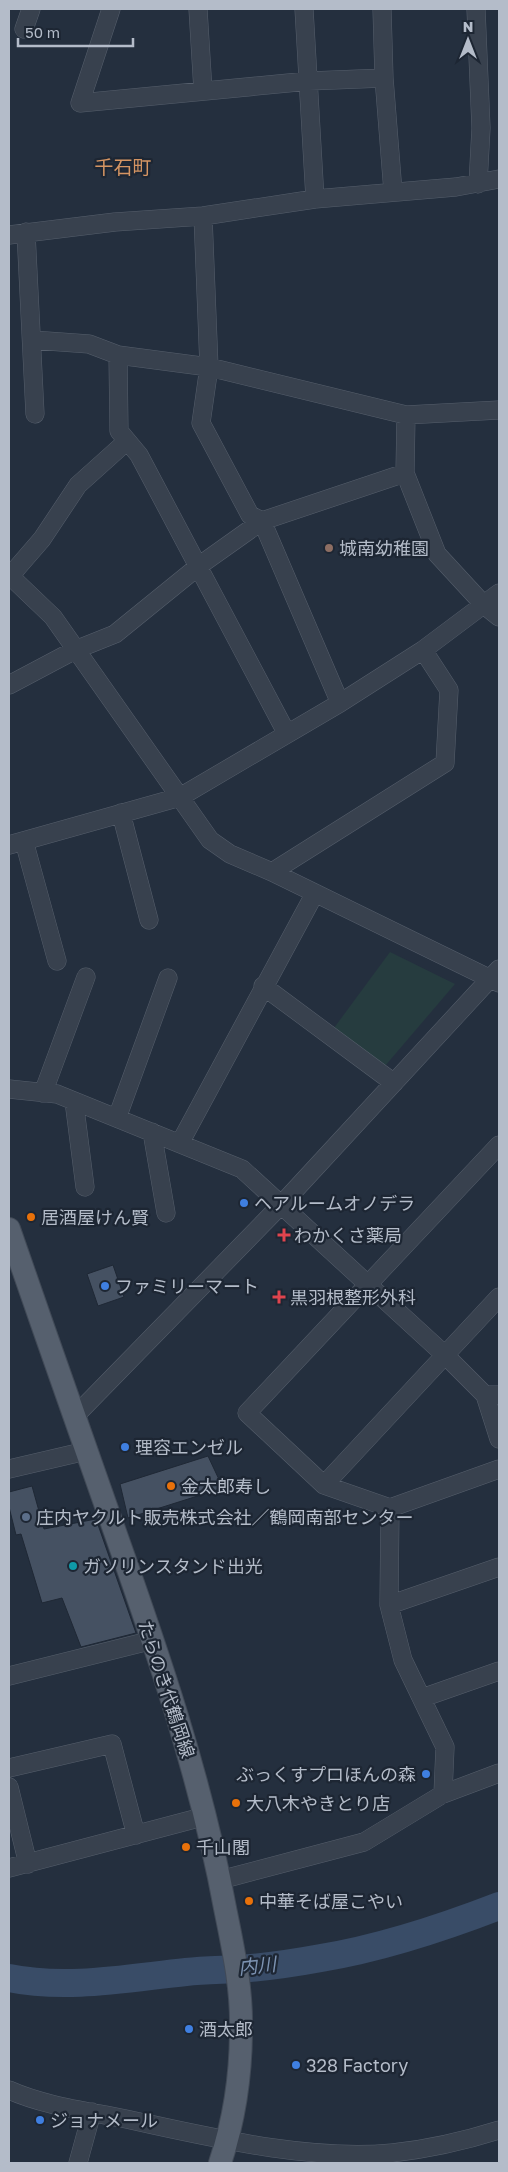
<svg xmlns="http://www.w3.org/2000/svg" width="508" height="2172" font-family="'Golos Text','Noto Sans JP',sans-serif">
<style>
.green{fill:#263c3f}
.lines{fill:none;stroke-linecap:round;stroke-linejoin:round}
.river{stroke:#394c67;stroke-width:28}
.building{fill:#455162;stroke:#1f2835}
.minor-casing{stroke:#565f6c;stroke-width:19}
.major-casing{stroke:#414a57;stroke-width:24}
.minor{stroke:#38414e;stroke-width:18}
.major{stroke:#56606e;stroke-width:22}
.education-dot{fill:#8d6e63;stroke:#1d2633;stroke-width:2}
.shop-dot{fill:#3f7fe0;stroke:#1d2633;stroke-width:2}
.food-dot{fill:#e8710a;stroke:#1d2633;stroke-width:2}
.health-dot{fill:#e0444e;stroke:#1d2633;stroke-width:2}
.service-dot{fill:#5c6f8a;stroke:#1d2633;stroke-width:2}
.culture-dot{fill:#0f9aa8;stroke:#1d2633;stroke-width:2}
.labels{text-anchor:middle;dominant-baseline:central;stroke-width:4.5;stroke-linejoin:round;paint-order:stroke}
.poi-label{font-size:18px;fill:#b4bcc9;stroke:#1d2633;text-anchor:start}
.street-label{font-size:18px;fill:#b4bcc9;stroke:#1d2633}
.neighbourhood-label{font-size:19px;fill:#d59563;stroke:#1d2633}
.water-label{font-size:19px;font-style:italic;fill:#7c92b1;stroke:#1d2633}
</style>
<rect width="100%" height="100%" fill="#242f3e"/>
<path class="green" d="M390,952L455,984L385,1066L334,1028Z"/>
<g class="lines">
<path class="river" d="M9,1978C67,1990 128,1978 186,1972C203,1970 221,1970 239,1969C266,1967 294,1963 321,1958C382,1948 442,1928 499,1906"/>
</g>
<path class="building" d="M113,1265L124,1297L98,1306L87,1274Z
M208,1456L223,1488L128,1518L120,1484Z
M32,1486L44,1529L96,1519L136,1633L81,1647L62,1598L42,1603L21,1534L16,1535L9,1507V1492Z"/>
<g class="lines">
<g class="minor-casing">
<path id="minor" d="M111,9L80,103L309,81L384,78
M198,9L203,91
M304,9L315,199
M382,9L384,78L393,192
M476,9L481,128L478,184
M24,29L31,9
M203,216L209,367L201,423L250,515L262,521L340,703
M26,232L35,414
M9,235L115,222L203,216L315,199L456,187L499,179
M33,340L89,344L118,355L209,367L406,415L499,410
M118,355L119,431L139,455L287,734
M406,415L405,473L437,554L484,605L499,617
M9,575L53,617L210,840L230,854L272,872L499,983
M10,576L42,539L78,485L127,441
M9,685L75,650L115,634L200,565L262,521L405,473
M121,813L149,920
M24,841L57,961
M9,845L180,797L340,703L423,650L499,593
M272,872L445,763L449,690L423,650
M263,986L394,1083
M9,1089L57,1094L242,1169L446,1356L485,1395H499
M43,1093L86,977
M74,1101L85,1187
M117,1118L168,978
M152,1132L166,1213
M180,1143L315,893
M485,1395L499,1439
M75,1416L281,1205L499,969
M9,1469L86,1451
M324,1485L499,1297
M390,1508L499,1469
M389,1605L499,1567
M9,1676L153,1640
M422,1698L499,1671
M9,1768L112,1744L136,1835
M9,1787L28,1864
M443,1794L445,1747L403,1660L389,1605L390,1508L324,1485L247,1413L499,1145
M9,1868L206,1816
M220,1880L364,1842L443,1794L499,1773
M9,2090C45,2106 87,2111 126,2119C210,2137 307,2161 392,2153C429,2149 464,2141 499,2130
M78,2163L92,2112"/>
</g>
<g class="major-casing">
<path id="major" d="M9,1229C44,1329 78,1429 114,1529C158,1653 201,1778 225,1908C233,1948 242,1988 241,2029C241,2074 234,2121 220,2163"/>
</g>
<use href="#minor" class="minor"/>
<use href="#major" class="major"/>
</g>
<circle class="education-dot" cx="329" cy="548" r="5"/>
<g class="shop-dot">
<circle cx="244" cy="1203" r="5"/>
<circle cx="105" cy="1286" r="5"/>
<circle cx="125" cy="1447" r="5"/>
<circle cx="426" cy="1774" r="5"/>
<circle cx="189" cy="2029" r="5"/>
<circle cx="296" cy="2065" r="5"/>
<circle cx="40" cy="2120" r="5"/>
</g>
<g class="food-dot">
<circle cx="31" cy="1217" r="5"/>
<circle cx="171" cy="1486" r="5"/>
<circle cx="236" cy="1803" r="5"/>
<circle cx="186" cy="1847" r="5"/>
<circle cx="249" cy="1901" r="5"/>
</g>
<g class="health-dot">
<path d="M281.5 1227.5h5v5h5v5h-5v5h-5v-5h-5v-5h5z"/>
<path d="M276.5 1289.5h5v5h5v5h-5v5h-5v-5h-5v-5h5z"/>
</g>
<circle class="service-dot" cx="26" cy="1517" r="5"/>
<circle class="culture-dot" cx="73" cy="1566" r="5"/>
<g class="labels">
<g class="poi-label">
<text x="339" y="548">城南幼稚園</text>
<text x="254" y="1203">ヘアルームオノデラ</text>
<text x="41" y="1217">居酒屋けん賢</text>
<text x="294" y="1235">わかくさ薬局</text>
<text x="115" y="1286">ファミリーマート</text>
<text x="290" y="1297">黒羽根整形外科</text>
<text x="135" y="1447">理容エンゼル</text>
<text x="181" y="1486">金太郎寿し</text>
<text x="36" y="1517">庄内ヤクルト販売株式会社／鶴岡南部センター</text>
<text x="83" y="1566">ガソリンスタンド出光</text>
<text x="416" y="1774" text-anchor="end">ぶっくすプロほんの森</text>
<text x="246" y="1803">大八木やきとり店</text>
<text x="196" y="1847">千山閣</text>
<text x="259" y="1901">中華そば屋こやい</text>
<text x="199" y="2029">酒太郎</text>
<text x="306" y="2065">328 Factory</text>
<text x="50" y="2120">ジョナメール</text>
</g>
<g class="street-label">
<text transform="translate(167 1689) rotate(72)">たらのき代鶴岡線</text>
</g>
<g class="neighbourhood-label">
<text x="123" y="166">千石町</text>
</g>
<g class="water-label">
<text transform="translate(257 1965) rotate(-6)">内川</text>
</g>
</g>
<rect width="508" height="2172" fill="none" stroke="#b4bcc9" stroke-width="20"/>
<g transform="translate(468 40)" stroke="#1d2633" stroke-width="4" paint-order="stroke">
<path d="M0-4L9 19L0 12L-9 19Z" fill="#b4bcc9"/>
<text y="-8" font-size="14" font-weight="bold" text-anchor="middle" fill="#b4bcc9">N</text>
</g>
<path d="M18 38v8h115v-8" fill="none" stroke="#b4bcc9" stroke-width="2.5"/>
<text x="25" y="38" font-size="15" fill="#b4bcc9" stroke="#1d2633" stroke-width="4" paint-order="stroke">50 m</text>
</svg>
